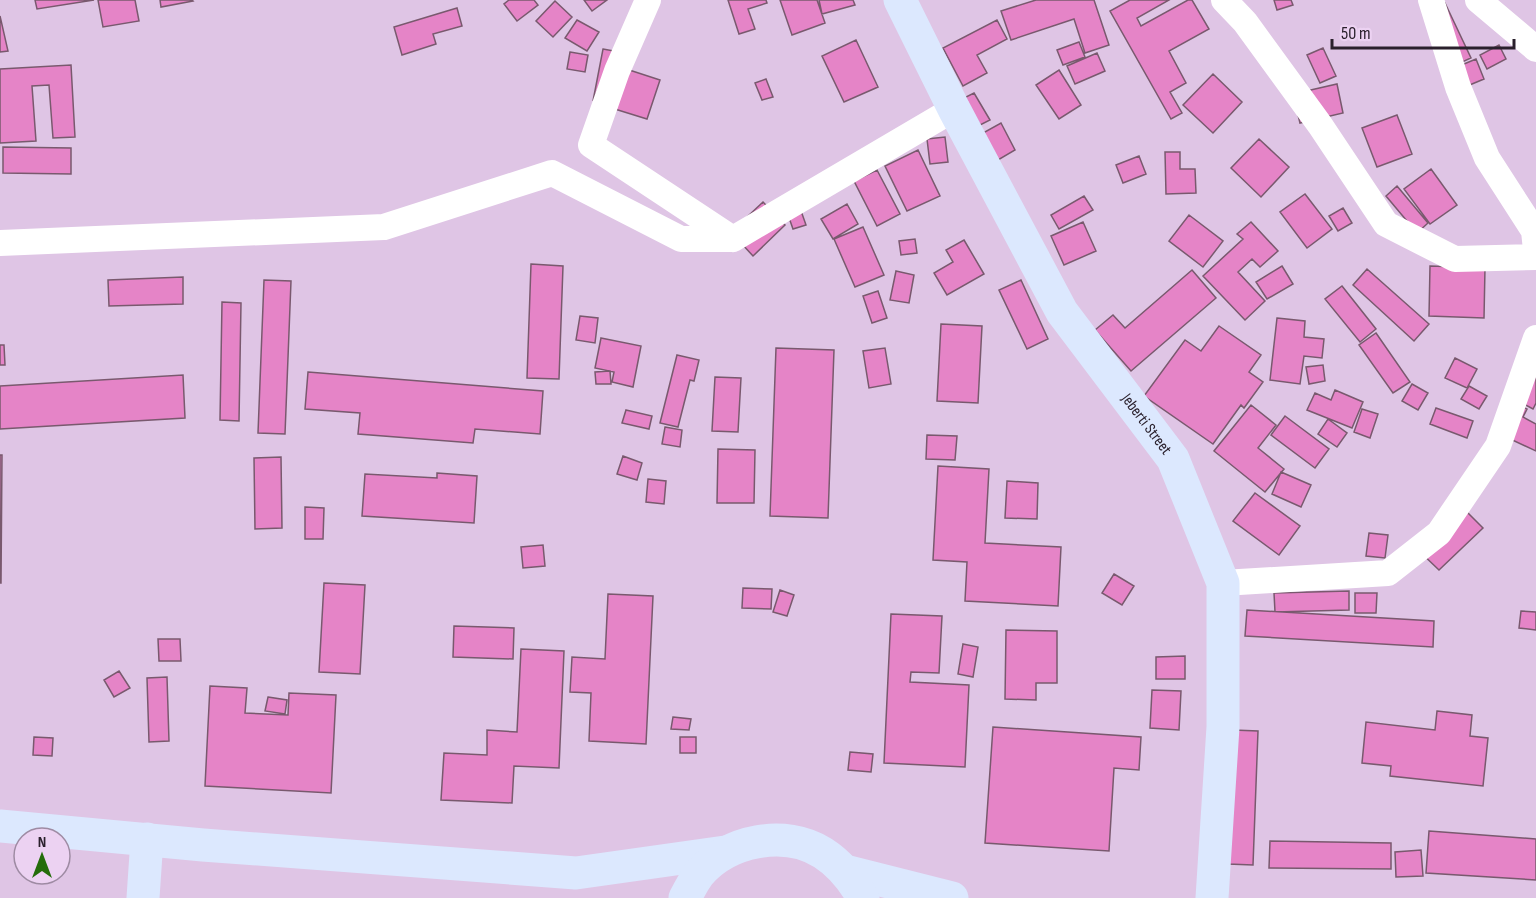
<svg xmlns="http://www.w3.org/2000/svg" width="1536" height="898" font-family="'Sofia Sans Condensed',sans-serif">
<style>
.building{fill:#e584c7;stroke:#79596e;stroke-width:1.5}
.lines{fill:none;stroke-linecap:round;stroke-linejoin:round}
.street{stroke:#fff;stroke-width:26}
.secondary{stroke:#dce8fe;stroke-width:33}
.labels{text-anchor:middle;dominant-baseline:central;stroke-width:5;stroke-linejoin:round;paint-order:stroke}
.street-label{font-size:16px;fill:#2a202c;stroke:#ecd2f2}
</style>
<rect width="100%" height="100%" fill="#dfc5e5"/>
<path class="building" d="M35,0H94L37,9Z
M98,0H135L139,21L103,27Z
M160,0H192L193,1L161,7Z
M509,0H534L538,5L517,21L504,4Z
M584,0H607L592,11Z
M728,0H766L767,3L748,9L755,29L739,34Z
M780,0H817L825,23L792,35Z
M819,0H853L855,5L822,14Z
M1036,0H1094L1109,45L1085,53L1074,19L1011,40L1001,11Z
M1130,0H1169L1137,18L1141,26L1188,0H1192L1209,29L1169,51L1186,83L1170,92L1182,113L1171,119L1110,11Z
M1274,0H1291L1293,5L1277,10Z
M555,1L572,17L553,37L536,21Z
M1445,3L1471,58L1449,68L1424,13Z
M457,8L462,26L433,34L436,44L402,55L394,27Z
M0,16L8,51L0,52Z
M577,20L599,32L587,51L565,38Z
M997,20L1007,39L977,55L987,73L963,86L943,48Z
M856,40L878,87L844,102L822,56Z
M1079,42L1085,57L1063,65L1057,50Z
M1499,45L1506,59L1487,69L1480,55Z
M1323,48L1336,76L1320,83L1307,55Z
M603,49L614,51L593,101Z
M570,52L588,55L585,72L567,69Z
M1097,53L1105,71L1075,84L1067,66Z
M1476,59L1484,79L1460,89L1452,69Z
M71,65L75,137L53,138L49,85L32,86L36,141L0,143V69Z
M617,66L660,80L647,119L605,106Z
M1059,70L1081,105L1059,119L1036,85Z
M1213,74L1242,102L1213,133L1183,105Z
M766,79L773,97L762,100L755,83Z
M1337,84L1343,113L1300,123L1293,94Z
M974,93L990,120L980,125L964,98Z
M1397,115L1412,154L1377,167L1362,128Z
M1001,123L1015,150L998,160L983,133Z
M945,137L948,162L930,164L927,139Z
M1259,139L1289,167L1261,197L1231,168Z
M3,147L71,148V174L3,173Z
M918,150L940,196L907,211L885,166Z
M1165,152H1180V169H1195L1196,193L1166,194Z
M1139,156L1146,174L1123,183L1116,165Z
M1431,169L1457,205L1430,224L1404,189Z
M877,170L900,214L877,226L854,181Z
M1397,186L1428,223L1417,233L1386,196Z
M1305,194L1332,229L1307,248L1280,212Z
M1084,196L1093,210L1059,229L1051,215Z
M763,202L785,225L753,256L731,232Z
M847,204L858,224L833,239L821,219Z
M800,208L806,225L793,229L787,212Z
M1343,208L1352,223L1338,231L1329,216Z
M1189,215L1223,241L1203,267L1169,241Z
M1083,222L1096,251L1064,265L1051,236Z
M1251,222L1278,251L1260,267L1252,259L1238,272L1265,301L1245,320L1203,276L1243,239L1237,234Z
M863,227L884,275L855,287L834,239Z
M915,239L917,253L901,255L899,241Z
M964,240L984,274L947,295L934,273L953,262L946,250Z
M531,264L563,266L559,379L527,378Z
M1282,266L1293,284L1267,299L1256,282Z
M1430,266L1485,268L1484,318L1429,316Z
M1367,269L1429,324L1414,341L1353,285Z
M1192,270L1216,298L1131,371L1095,330L1113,315L1125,328Z
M896,271L914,275L909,303L890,300Z
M183,277V304L109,306L108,280Z
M264,280L291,281L285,434L258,433Z
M1021,280L1048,339L1027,349L999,290Z
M1342,286L1376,329L1360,342L1325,299Z
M878,291L887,318L872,323L863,296Z
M222,302L241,303L239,421L220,420Z
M580,316L598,318L595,343L576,340Z
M1277,318L1305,321L1304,337L1324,339L1322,358L1304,356L1300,384L1270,380Z
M941,324L982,326L978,403L937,401Z
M1219,326L1261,355L1249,372L1263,382L1244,408L1241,405L1213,444L1144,396L1185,340L1201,351Z
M1376,333L1410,382L1393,393L1359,345Z
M601,338L641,346L633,387L612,382L614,372L595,368Z
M0,345H4L5,365H0Z
M776,348L834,350L828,518L770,516Z
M885,348L891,384L869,388L863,351Z
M677,355L699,360L694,381L690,380L678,427L660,423Z
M1455,358L1477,369L1467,388L1445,378Z
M1323,365L1325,381L1309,384L1306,367Z
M1536,369V403L1533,409L1513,398Z
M610,371L611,384H596L595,372Z
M308,372L543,391L540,434L475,429L473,443L358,434L360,413L305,409Z
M183,375L185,418L0,429V386Z
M715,377L741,378L738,432L712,431Z
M1412,384L1428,393L1418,410L1402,401Z
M1469,386L1487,396L1479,409L1461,399Z
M1335,390L1363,402L1352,428L1307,410L1315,393L1331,400Z
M1509,401L1527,409L1523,417L1536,424V451L1495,432Z
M1251,405L1276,425L1258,448L1284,469L1265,492L1214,451Z
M1436,408L1473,421L1467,438L1430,424Z
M1362,409L1378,414L1370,438L1354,432Z
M626,410L652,416L649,429L622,423Z
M1285,416L1329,449L1315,468L1271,435Z
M1328,419L1347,433L1337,447L1318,434Z
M665,427L682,430L680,447L662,444Z
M927,435L957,436L955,460L926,459Z
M718,449L755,450L754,503H717Z
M0,455H2L1,583H0Z
M623,456L642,463L637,480L617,474Z
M281,457L282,528L255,529L254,458Z
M938,466L989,469L985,543L1061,547L1058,606L965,601L967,562L933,560Z
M1281,472L1311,485L1301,507L1272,494Z
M437,473L477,476L474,523L362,516L365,474L437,478Z
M648,479L666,481L664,504L646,502Z
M1007,481L1038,483L1037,519L1005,518Z
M1255,493L1300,526L1279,555L1233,521Z
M1461,506L1483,528L1439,570L1417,549Z
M305,507L324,508L323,539H305Z
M1369,533L1388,535L1385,558L1366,556Z
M543,545L545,566L523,568L521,547Z
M1114,574L1134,586L1122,605L1102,593Z
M324,583L365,585L360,674L319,672Z
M743,588L772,589L771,609L742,608Z
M780,590L794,595L787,616L773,612Z
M1349,591V610L1275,612L1274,593Z
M1355,593H1377L1376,613H1355Z
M608,594L653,596L646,744L589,741L591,693L570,692L572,657L605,659Z
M1247,610L1434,621L1433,647L1245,636Z
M1521,611L1536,612V630L1519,628Z
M891,614L942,616L939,673L911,672L910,682L969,685L965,767L884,763Z
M454,626L514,628L513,659L453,657Z
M1006,630L1057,631V683H1036V700L1005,699Z
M158,639H180L181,661H159Z
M963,644L978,647L973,677L958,674Z
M521,649L564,651L559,768L514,766L512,803L441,800L444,753L487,755V730L517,732Z
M1185,656V679H1156V657Z
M119,671L130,688L114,697L104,680Z
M167,677L169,741L149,742L147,678Z
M210,686L247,688L245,713L288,715L289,693L336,695L331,793L205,786Z
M1152,690L1181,691L1179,730L1150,728Z
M268,697L287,700L285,714L265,711Z
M1437,711L1472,715L1470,736L1488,738L1483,786L1390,776L1391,766L1362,763L1366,722L1435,730Z
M673,717L691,719L689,730L671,729Z
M993,727L1141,737L1139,770L1114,768L1109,851L985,843Z
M1233,730L1258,731L1253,865L1228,864Z
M34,737L53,738L52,756L33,755Z
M680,737H696V753H680Z
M850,752L873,754L871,772L848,770Z
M1429,831L1536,839V880L1426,873Z
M1270,841L1391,843V869L1269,868Z
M1421,850L1423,876L1396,877L1395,852Z"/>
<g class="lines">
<path class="street" d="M648,0L617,71L591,145L733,239L954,109
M1224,0L1245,22L1320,125L1386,224L1455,259L1536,257
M1431,0L1458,87L1487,158L1534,231L1536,250
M1478,0L1536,49
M0,243L384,227L552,173L681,239H733
M1223,583L1388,573L1439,533L1498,446L1536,338"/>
<g class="secondary">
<path id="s1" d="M900,0L954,109L1062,312L1173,459L1223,583V727L1212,898"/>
<path d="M0,826L203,845L576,873L725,852"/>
<path d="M845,871L952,898"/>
<path d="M143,898L147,839"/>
<path d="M685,898C689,890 694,881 699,874C728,840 785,829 823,853C840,864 853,880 863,898"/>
</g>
</g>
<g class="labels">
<g class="street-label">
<text stroke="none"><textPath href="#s1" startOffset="492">Jeberti Street</textPath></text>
</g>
</g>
<g transform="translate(42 856)"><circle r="28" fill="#ecd2f2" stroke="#9e8ba3" stroke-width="1.5"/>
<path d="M0-4.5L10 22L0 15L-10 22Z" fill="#246d0b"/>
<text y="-9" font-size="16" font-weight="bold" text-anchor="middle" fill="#2a202c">N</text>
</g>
<path d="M1332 39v9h182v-9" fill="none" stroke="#2a202c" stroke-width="3"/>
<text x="1341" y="39" font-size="18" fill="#2a202c" stroke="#ecd2f2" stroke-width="4.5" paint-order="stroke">50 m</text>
</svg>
